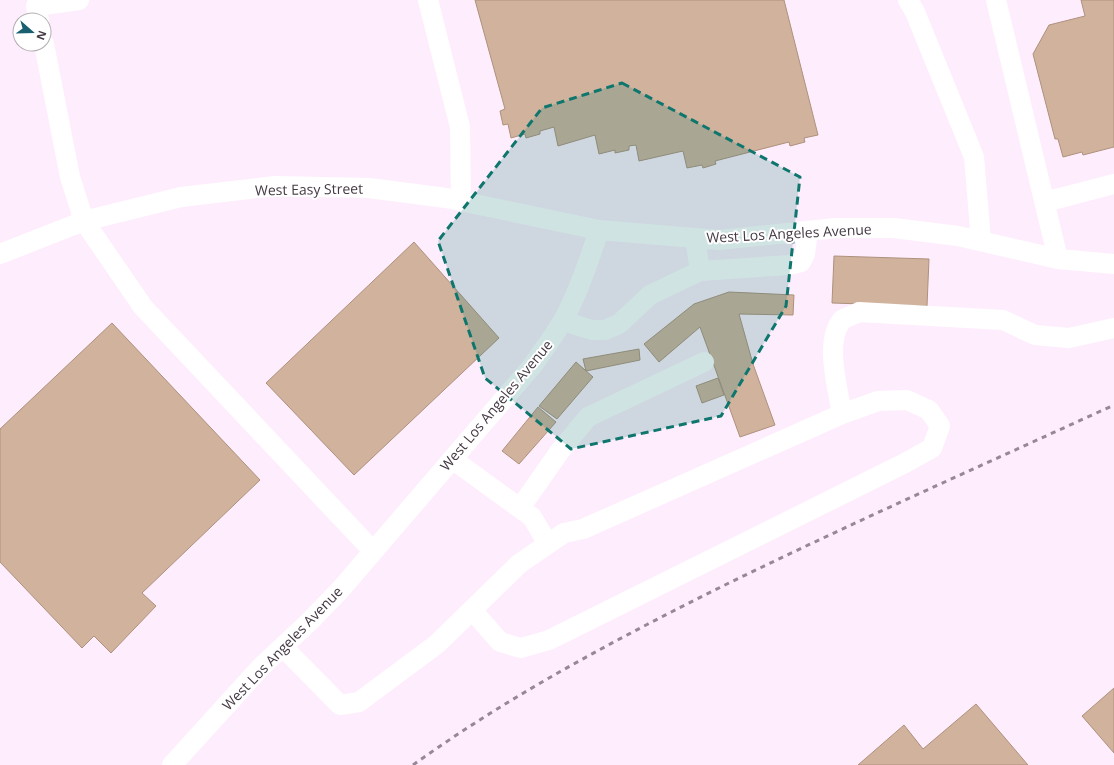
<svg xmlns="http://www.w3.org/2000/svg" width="1114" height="765" font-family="'Open Sans',sans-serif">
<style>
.building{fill:#d0b29d;stroke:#ae917d}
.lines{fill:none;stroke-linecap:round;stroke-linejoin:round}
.minor{stroke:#fff;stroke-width:20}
.rail{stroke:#968895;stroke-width:3;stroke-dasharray:5 5;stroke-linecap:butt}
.marked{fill:#0f766e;fill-opacity:0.2;stroke:#0f766e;stroke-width:3;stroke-dasharray:8 5;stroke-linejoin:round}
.labels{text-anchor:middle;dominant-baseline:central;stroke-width:4;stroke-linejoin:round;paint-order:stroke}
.street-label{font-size:14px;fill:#443943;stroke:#fff}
</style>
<rect width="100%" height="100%" fill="#feeefd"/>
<path class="building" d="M475,0H784L818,135L804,138L805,142L790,146L789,142L715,161L716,164L703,168L702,165L687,168L683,151L639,161L636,145L629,146V150L615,153V150L599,154L595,135L558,146L554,127L540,131V134L526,138L525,134L511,138L508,124L503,125L500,111L505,109Z
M1081,0H1114V147L1083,155L1082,152L1063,157L1058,139H1055L1033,54L1049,25L1085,16Z
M414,242L499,338L354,475L266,383Z
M834,256L929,259L927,306L832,303Z
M729,292L794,295L793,315L739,314L753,364L775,425L740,437L700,327L659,362L644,344L694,304Z
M112,323L260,480L142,593L156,606L111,653L94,636L82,648L0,562V429Z
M639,349L640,360L586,371L583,359Z
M576,362L593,377L557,419L539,406Z
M718,378L724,395L702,403L696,386Z
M538,407L556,422L519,464L502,451Z
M1114,688V753L1082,716Z
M976,704L1028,765H858L904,725L923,749Z"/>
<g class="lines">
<path class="minor" d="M428,0L460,127L461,201
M908,0L915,12L974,157L981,241
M996,0L1058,259
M39,20L36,6L79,0
M44,44L70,177L84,221L143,307L373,551
M1045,202L1114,184
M695,238L700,271
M0,254L84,221L181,197L275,186L369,188L446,198L599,230L719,240L836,228H894L958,236L1058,259L1114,264
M563,321L592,330H605L619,324L650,295L700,271L789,265L801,262L805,254L808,231
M520,508L560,451L588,417L704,362
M548,544L564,533L583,529L842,414C838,389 824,341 842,320C846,317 854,315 859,312L1003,320L1035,335L1069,338L1114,328
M472,610L500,642L521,648L549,640L905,463L932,448L940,426L929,410L907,400L878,401L842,414
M283,647L340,705L359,702L437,644L519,564L548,544L532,517L452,459
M172,765L261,667L310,621L341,589L533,365C545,347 559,330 568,311C581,285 590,258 599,230"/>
<path class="rail" d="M413,765C512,694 620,637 729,583C856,521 985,464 1114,405"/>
</g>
<path class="marked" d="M622,83L800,177L786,306L721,416L571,449L485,378L438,241L542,108Z"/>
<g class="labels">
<g class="street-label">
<text transform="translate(309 189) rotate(-1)">West Easy Street</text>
<text transform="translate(789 233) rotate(-3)">West Los Angeles Avenue</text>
<text transform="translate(496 405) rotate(-50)">West Los Angeles Avenue</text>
<text transform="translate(282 648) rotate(-46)">West Los Angeles Avenue</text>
</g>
</g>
<g transform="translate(32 32) rotate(110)"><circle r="19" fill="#ffffff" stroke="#b4b0b4"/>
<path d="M0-3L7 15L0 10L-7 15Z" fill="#185f6f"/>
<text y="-6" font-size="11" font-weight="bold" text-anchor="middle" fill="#443943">N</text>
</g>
</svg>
